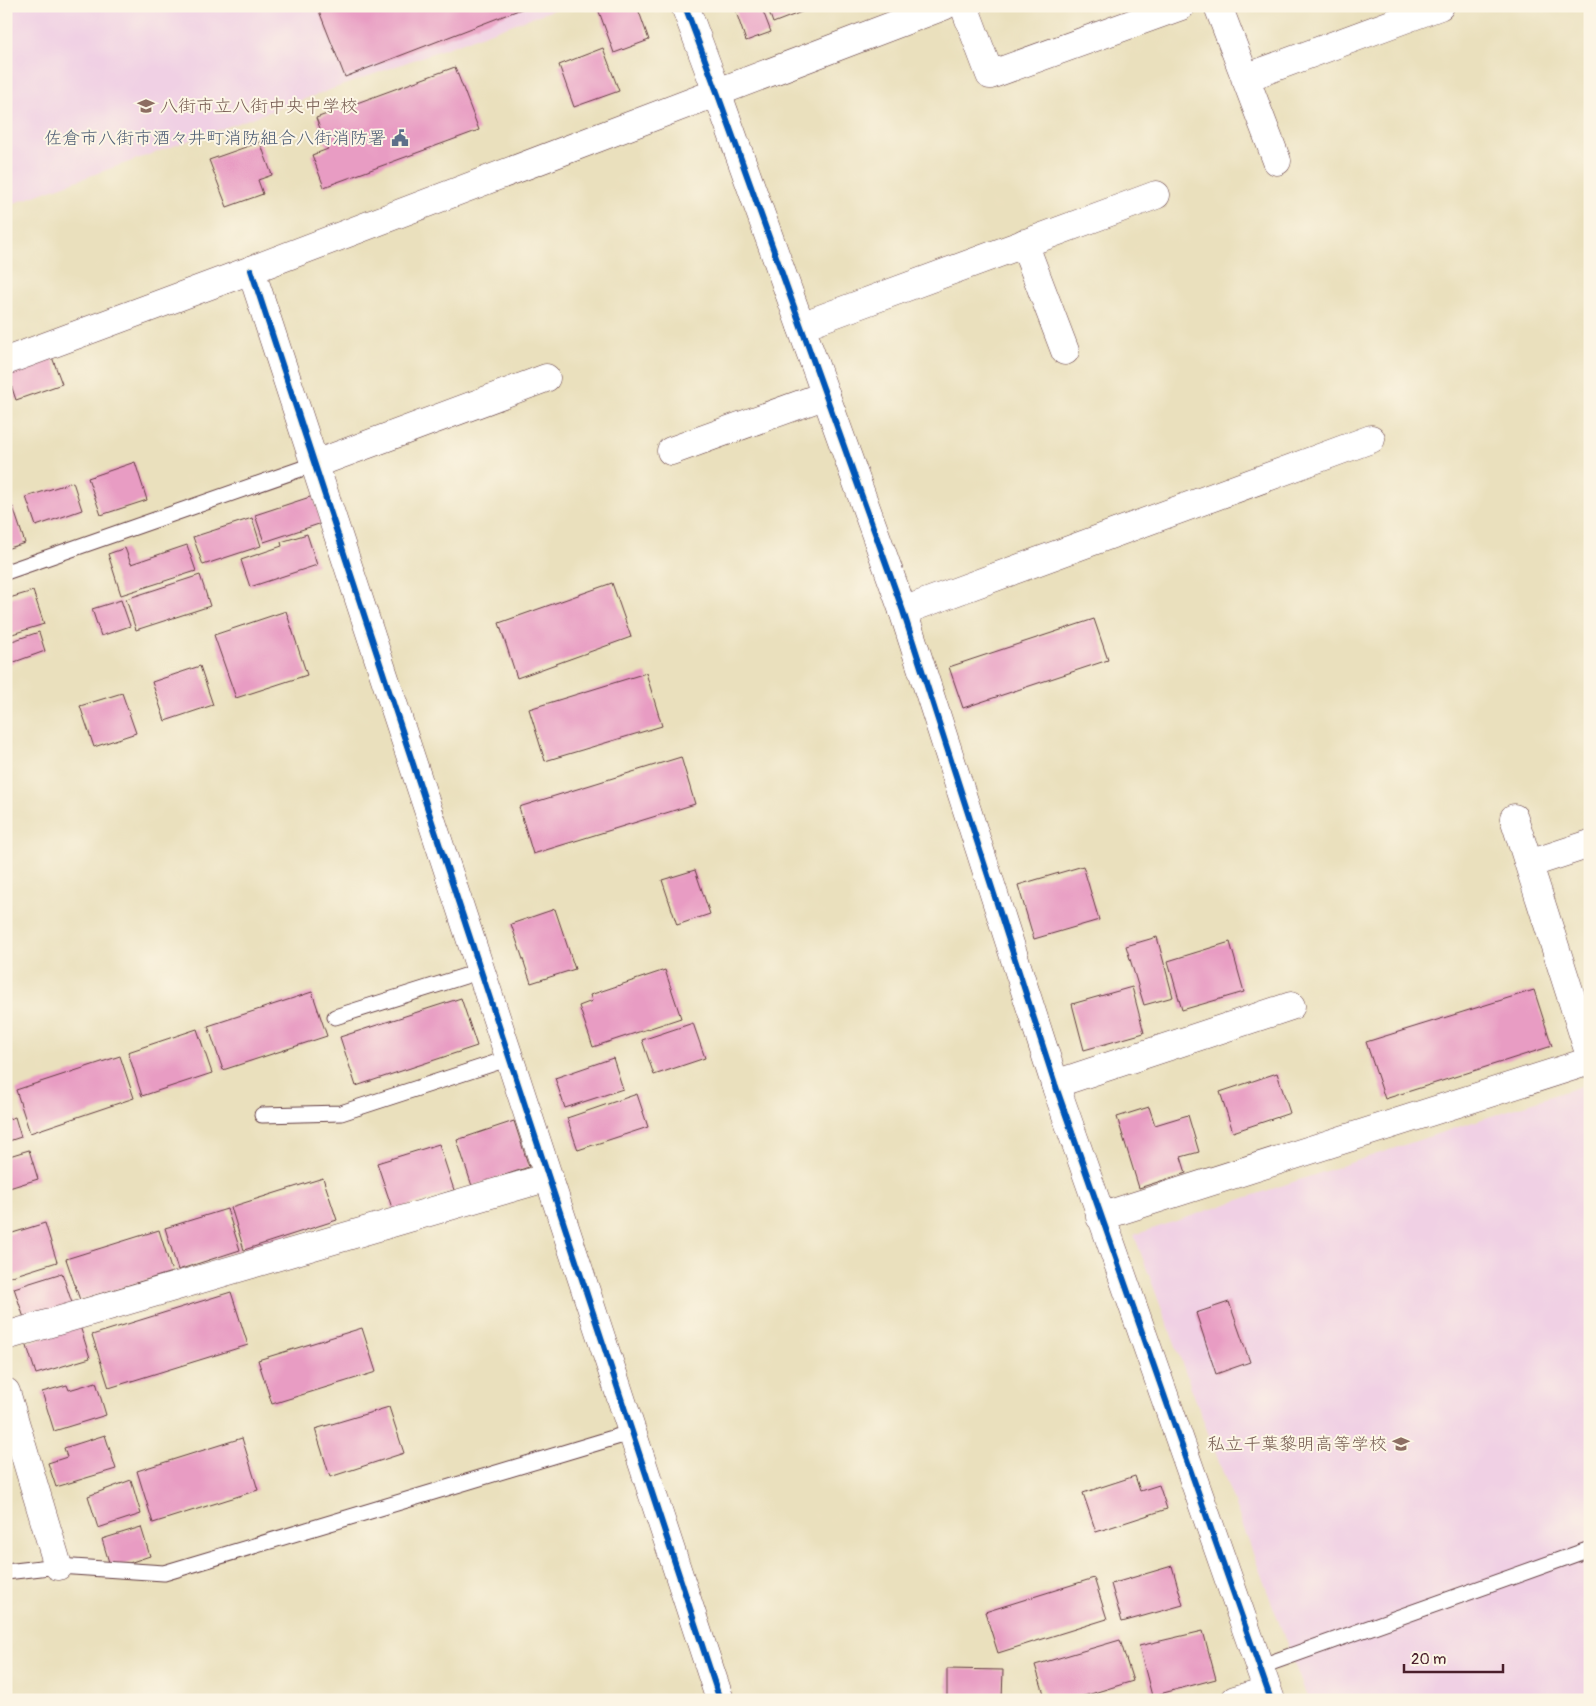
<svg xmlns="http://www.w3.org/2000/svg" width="1596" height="1706" font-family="Pangolin,'Klee One',sans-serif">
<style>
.built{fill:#f0d0e4}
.building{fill:#e89cc3}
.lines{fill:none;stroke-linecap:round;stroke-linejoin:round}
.service-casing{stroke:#623c41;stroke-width:17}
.minor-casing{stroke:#623c41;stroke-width:29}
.tertiary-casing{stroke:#623c41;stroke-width:29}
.service{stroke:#fff;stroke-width:15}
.minor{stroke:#fff;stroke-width:28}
.tertiary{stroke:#fff;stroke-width:28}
.cycleway-casing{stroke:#fcf5e5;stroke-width:9}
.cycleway{stroke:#0057b8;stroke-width:6}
.labels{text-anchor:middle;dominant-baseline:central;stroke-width:4;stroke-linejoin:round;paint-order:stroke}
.education-label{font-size:18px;fill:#785e54;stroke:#fcf5e5;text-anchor:start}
.service-label{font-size:18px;fill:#4e5e75;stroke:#fcf5e5;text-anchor:end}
</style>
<rect width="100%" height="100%" fill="#fcf5e5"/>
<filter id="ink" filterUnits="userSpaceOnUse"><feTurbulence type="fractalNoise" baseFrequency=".02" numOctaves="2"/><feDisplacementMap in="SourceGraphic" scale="10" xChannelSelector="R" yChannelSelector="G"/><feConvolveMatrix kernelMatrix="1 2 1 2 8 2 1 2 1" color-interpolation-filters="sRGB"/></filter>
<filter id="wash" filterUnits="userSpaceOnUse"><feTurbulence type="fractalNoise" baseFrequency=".0096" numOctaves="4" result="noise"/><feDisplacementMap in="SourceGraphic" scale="20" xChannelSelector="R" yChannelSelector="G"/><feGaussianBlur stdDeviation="1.12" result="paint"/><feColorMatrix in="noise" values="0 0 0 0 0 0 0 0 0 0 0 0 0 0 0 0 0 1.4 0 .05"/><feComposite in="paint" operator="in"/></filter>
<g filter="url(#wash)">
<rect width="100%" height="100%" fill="#eae0bd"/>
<path class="built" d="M6,6H564L6,206Z
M1590,1083V1700H1308L1134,1235Z"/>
<g id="blocks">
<path class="building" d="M317,6H529L345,77Z
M597,6H637L649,40L614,53Z
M734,6H761L771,32L746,41Z
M767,6H802L804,11L773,23Z
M603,48L619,91L574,107L559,65Z
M455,67L479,130L324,187L312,155L328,149L316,118Z
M260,142L272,175L258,180L263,194L227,207L209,160Z
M52,357L62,384L16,400L7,373Z
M135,462L147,500L101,515L88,478Z
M73,482L82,510L36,526L26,497Z
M313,496L322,523L264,542L255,515Z
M13,507L25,543L6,549V509Z
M252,518L261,546L203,565L193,537Z
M307,534L317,565L250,587L241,560L282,546L281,542Z
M187,545L196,571L121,595L108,554L125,548L131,564Z
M200,575L210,606L136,630L126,599Z
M612,583L631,637L517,678L499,623Z
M33,591L44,624L6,636V599Z
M121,600L130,626L101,636L92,609Z
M286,611L307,675L236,698L214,635Z
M1094,619L1108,660L963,708L949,667Z
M39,632L45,651L6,665V643Z
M200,666L213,705L165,721L152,682Z
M646,673L662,726L545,761L529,709Z
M122,693L136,733L94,747L80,706Z
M681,757L695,804L533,854L519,807Z
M1083,866L1099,920L1034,939L1018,885Z
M695,870L710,914L677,925L662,880Z
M555,909L575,969L531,983L511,924Z
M1157,937L1173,997L1144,1005L1126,946Z
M1230,942L1244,992L1182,1010L1168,961Z
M665,970L681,1018L593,1047L579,1006L592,1001L590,995Z
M1132,987L1144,1033L1084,1050L1072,1004Z
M1534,990L1552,1046L1385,1099L1366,1042Z
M312,992L327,1036L223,1070L208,1026Z
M461,998L477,1046L356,1086L340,1037Z
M693,1023L705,1058L654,1075L642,1040Z
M197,1029L212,1073L142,1096L128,1052Z
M120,1056L134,1098L30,1133L16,1090Z
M613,1058L623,1089L565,1108L555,1078Z
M1277,1073L1290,1113L1233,1132L1220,1092Z
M637,1094L648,1127L578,1150L567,1118Z
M1149,1107L1155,1125L1188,1115L1199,1152L1181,1157L1186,1173L1139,1188L1117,1117Z
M15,1117L21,1137L6,1142V1120Z
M514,1121L529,1167L472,1186L457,1140Z
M439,1144L454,1190L393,1211L377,1163Z
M29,1150L38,1179L6,1189V1157Z
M323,1178L337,1220L244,1250L231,1207Z
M227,1209L240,1250L178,1270L165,1228Z
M45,1223L57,1262L6,1278V1235Z
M159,1230L172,1272L80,1300L66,1259Z
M62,1273L73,1306L25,1321L14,1288Z
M231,1292L248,1345L109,1388L92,1335Z
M1229,1302L1250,1362L1216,1374L1196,1313Z
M80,1326L90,1358L36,1374L26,1343Z
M362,1328L376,1372L272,1404L258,1360Z
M96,1382L106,1415L54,1431L42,1392L67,1385L69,1390Z
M389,1407L404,1453L330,1477L315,1429Z
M105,1435L116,1469L56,1487L48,1463L67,1457L64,1448Z
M242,1438L258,1490L153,1523L137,1471Z
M1135,1476L1140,1491L1159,1485L1167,1509L1096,1532L1083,1493Z
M131,1480L141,1514L98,1528L88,1496Z
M141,1527L150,1556L111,1569L102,1539Z
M1172,1566L1183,1605L1122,1622L1111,1584Z
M1094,1578L1107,1619L998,1653L985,1612Z
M1203,1631L1216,1679L1152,1696L1139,1646Z
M1120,1640L1133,1681L1071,1700H1046L1035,1665Z
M947,1669L1003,1670L1002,1700H947Z"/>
</g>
</g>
<g filter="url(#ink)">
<use href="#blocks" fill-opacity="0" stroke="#623c41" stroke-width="1"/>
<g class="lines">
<g class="service-casing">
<path id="service" d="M6,572L315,464
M335,1017L481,971
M262,1115L341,1113L510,1058
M6,1572L58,1566L164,1573L633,1432
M1259,1667L1590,1549"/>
</g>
<g class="minor-casing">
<path id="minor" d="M685,6L717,92
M964,6L990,75L1181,6
M1218,6L1277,161
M1245,78L1440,6
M1024,243L1065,351
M251,270L720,1700
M801,326L1156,195
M671,451L826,395
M315,464L546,378
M903,611L1371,439
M1514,818L1590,1056
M1529,864L1590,844
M1055,1084L1291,1006
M1100,1217L1590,1061
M6,1336L549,1177
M6,1392L58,1566
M1235,1700L1267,1691"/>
</g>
<g class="tertiary-casing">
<path id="tertiary" d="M717,92L903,611L1055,1084L1271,1700
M6,361L251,270L944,6"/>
</g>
<use href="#service" class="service"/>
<use href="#minor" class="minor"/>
<use href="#tertiary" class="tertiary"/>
<g class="cycleway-casing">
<path id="cycleway" d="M685,6L717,92L903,611L1055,1084L1271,1700
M251,270L720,1700"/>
</g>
<use href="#cycleway" class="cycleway"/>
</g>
</g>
<defs>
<g id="school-bare" transform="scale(1.35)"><path d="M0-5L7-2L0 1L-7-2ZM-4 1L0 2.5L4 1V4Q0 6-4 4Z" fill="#8d6e63" stroke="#fcf5e5" stroke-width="2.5" paint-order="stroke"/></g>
<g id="civic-bare" transform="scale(1.35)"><path d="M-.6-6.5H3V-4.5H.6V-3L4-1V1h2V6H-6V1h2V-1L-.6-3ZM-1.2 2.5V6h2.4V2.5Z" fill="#5c6f8a" stroke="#fcf5e5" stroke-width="2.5" paint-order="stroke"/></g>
</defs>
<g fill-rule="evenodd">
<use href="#school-bare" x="146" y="106"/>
<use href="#civic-bare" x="400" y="138"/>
<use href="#school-bare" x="1401" y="1444"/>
</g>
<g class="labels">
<g class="education-label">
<text x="160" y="106">八街市立八街中央中学校</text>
<text x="1387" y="1444" text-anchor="end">私立千葉黎明高等学校</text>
</g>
<g class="service-label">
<text x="386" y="138">佐倉市八街市酒々井町消防組合八街消防署</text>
</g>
</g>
<rect width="1596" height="1706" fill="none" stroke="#fcf5e5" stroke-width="25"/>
<path d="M1404 1664v8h99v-8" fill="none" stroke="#4a1f2b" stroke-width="2.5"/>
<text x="1411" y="1664" font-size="15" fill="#4a1f2b" stroke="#fcf5e5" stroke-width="4" paint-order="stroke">20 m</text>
</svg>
